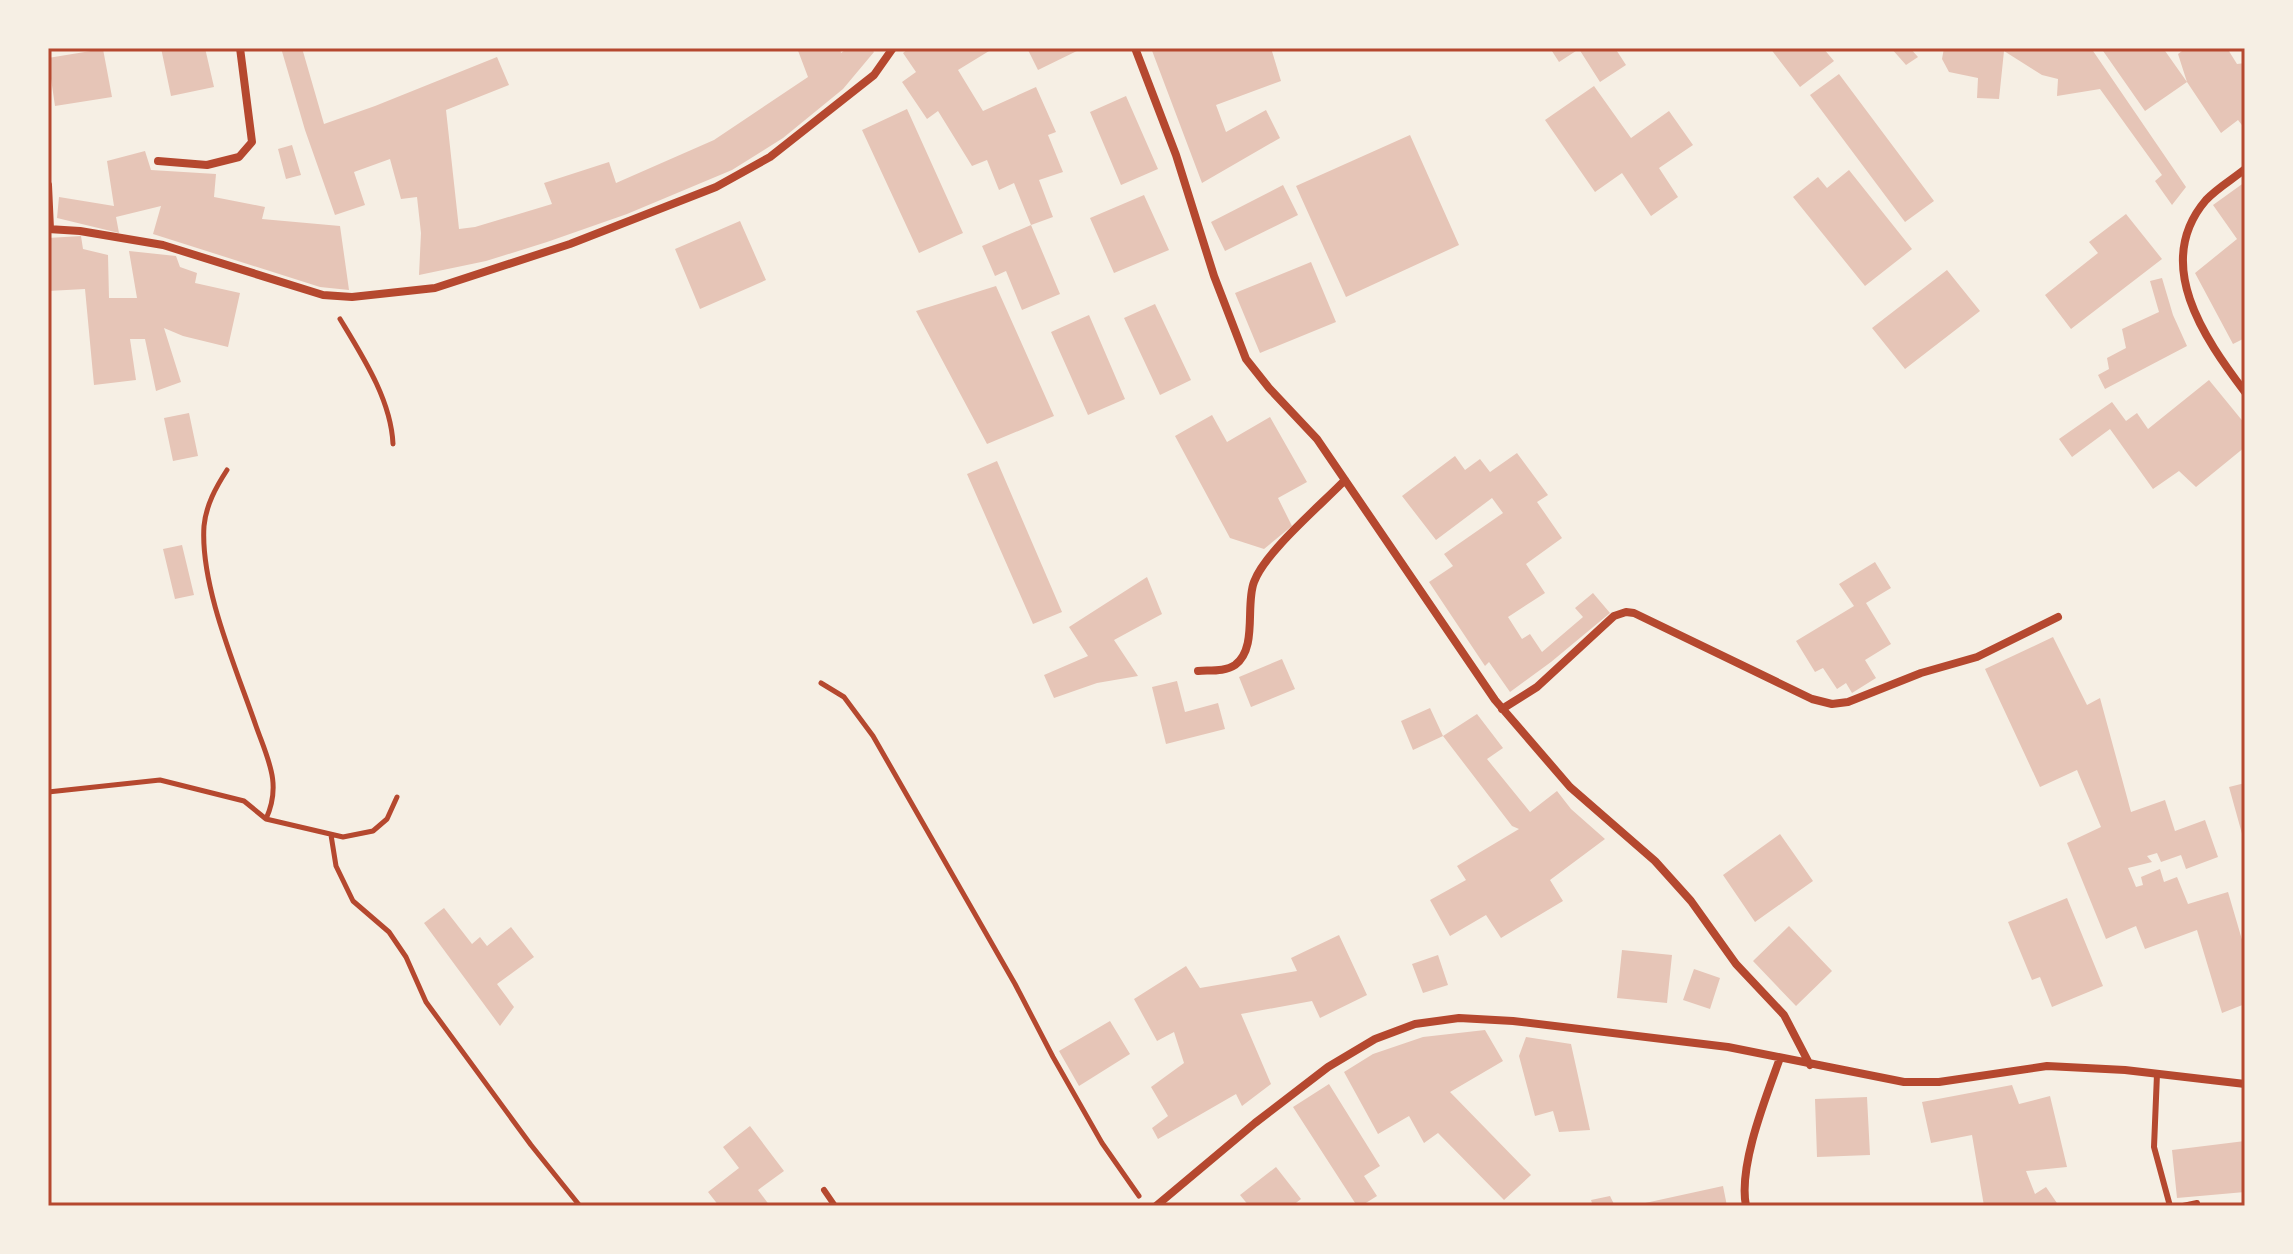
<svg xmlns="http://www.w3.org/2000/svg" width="2293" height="1254" font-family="'Space Grotesk',sans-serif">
  <rect width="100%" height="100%" fill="#f6efe4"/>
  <path fill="#e6c5b7" d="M161 48H205L214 87 171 96Z
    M281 48H302L324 124 375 106 497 57 509 85 446 110 459 229 475 227 552 204 544 183 609 162 616 183 714 140 808 77 797 48H840L841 53 848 48H871L874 52 843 89 783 138 732 170 627 214 547 242 486 261 419 275 421 233 417 197 401 199 390 159 354 172 365 205 335 215 305 130Z
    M909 48H994L958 70 983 111 1036 87 1056 132 1048 135 1063 172 1039 180 1053 217 1031 225 1014 183 999 190 987 160 972 166 938 111 927 119 902 82 916 72 903 53Z
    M1027 48H1083L1038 70Z
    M1151 48H1271L1281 81 1216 105 1226 132 1266 110 1280 138 1202 183Z
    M1550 48H1615L1626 65 1600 82 1579 49 1559 62Z
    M1770 48H1823L1834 61 1800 87Z
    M1891 48H1910L1918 57 1906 65Z
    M1944 48H2091L2186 187 2172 205 2155 181 2162 175 2100 89 2057 96 2058 79 2042 75 2004 51 1999 99 1977 98 1978 78 1949 72 1942 59Z
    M2101 48H2163L2187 82 2145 111Z
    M2186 48H2227L2237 64 2245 63V129L2238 120 2221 133 2187 82 2178 54Z
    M103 49 112 97 55 106 48 58Z
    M1839 74 1934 201 1905 222 1810 95Z
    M1594 86 1631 138 1669 111 1693 145 1659 168 1678 197 1651 216 1622 173 1595 192 1545 120Z
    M1126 96 1158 169 1121 185 1090 112Z
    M907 109 963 233 919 253 862 130Z
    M1410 135 1459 245 1346 297 1296 186Z
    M292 145 301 175 286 179 278 149Z
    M145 151 151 170 216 174 214 197 265 207 262 219 340 226 349 290 320 287 153 234 161 206 116 217 119 233 57 218 59 197 114 206 107 161Z
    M1849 170 1912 249 1865 286 1793 197 1818 177 1827 188Z
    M2245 182V338L2233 344 2195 273 2237 239 2213 205Z
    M1283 185 1298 215 1225 251 1211 222Z
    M1144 195 1169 250 1114 273 1090 218Z
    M2126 214 2162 259 2071 329 2045 295 2098 253 2089 242Z
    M740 221 766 280 700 309 675 249Z
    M1031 225 1060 294 1022 310 1006 271 995 276 982 246Z
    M81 236 83 249 108 255 109 298H137L129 251 176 256 180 267 197 273 195 283 240 293 228 347 183 336 164 328 181 382 156 391 145 339H130L136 380 94 385 85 289 48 291V238Z
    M1311 262 1336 322 1260 353 1235 293Z
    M1947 270 1980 311 1905 369 1872 328Z
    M2162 278 2173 315 2187 346 2105 389 2098 375 2109 369 2107 358 2126 348 2122 329 2159 312 2150 281Z
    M996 286 1054 416 987 444 916 311Z
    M1155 304 1191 380 1160 395 1124 318Z
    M1089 315 1125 399 1088 415 1051 332Z
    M2209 380 2245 424V447L2196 487 2179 471 2153 489 2110 429 2072 457 2059 439 2112 402 2126 421 2137 413 2148 429Z
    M189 413 198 456 173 461 164 418Z
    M1212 415 1227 442 1270 417 1307 482 1278 498 1292 526 1264 549 1230 538 1175 436Z
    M1517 453 1548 495 1537 502 1562 538 1526 564 1545 593 1508 617 1522 639 1530 634 1542 652 1583 617 1575 608 1593 593 1610 613 1551 662 1510 692 1489 662 1485 666 1429 582 1453 566 1444 554 1503 513 1492 498 1436 540 1402 496 1455 456 1465 470 1480 459 1490 472Z
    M997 461 1062 612 1033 624 967 474Z
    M182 545 194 595 175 599 163 549Z
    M1875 562 1891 588 1866 603 1891 644 1865 660 1876 678 1852 693 1846 683 1837 689 1823 668 1815 672 1796 641 1854 606 1839 584Z
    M1147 577 1162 614 1114 640 1138 676 1097 683 1054 698 1044 675 1088 656 1069 627Z
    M2053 637 2087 705 2100 698 2131 812 2165 800 2175 831 2205 820 2218 857 2186 869 2181 855 2161 862 2157 853 2147 856 2152 862 2128 868 2136 887 2143 885 2141 877 2160 869 2164 882 2177 877 2188 904 2228 892 2245 950V1004L2222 1013 2197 930 2145 949 2136 926 2106 939 2067 843 2101 827 2077 770 2040 787 1985 669Z
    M1282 659 1295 689 1251 707 1239 677Z
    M1177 681 1185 712 1218 703 1225 729 1166 744 1152 687Z
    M1430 708 1443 736 1413 750 1401 721Z
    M1477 714 1503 748 1487 759 1530 812 1557 791 1571 809 1605 839 1550 880 1563 901 1501 938 1486 915 1450 936 1430 900 1466 880 1457 866 1519 829 1512 826 1443 736Z
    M2245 783V841H2244L2229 787Z
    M1780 834 1813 881 1755 922 1723 875Z
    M2067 898 2103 986 2052 1007 2040 977 2032 980 2008 922Z
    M444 908 472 944 480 937 487 946 511 927 534 957 497 984 514 1007 500 1026 424 923Z
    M1789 926 1832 971 1796 1006 1753 961Z
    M1339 935 1367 995 1320 1018 1312 1001 1241 1014 1271 1084 1242 1106 1236 1094 1158 1139 1152 1128 1168 1116 1151 1087 1184 1063 1174 1032 1157 1041 1134 999 1186 966 1200 988 1297 971 1291 958Z
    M1622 950 1672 955 1667 1003 1617 998Z
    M1438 955 1448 985 1423 993 1412 964Z
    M1694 969 1720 978 1710 1009 1683 1000Z
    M1110 1021 1130 1054 1079 1086 1059 1051Z
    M1485 1030 1503 1061 1450 1092 1531 1175 1504 1200 1438 1133 1424 1143 1409 1116 1378 1134 1344 1072 1373 1054 1423 1037Z
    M1526 1037 1571 1044 1590 1130 1559 1132 1553 1111 1535 1116 1519 1056Z
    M1329 1084 1380 1166 1364 1176 1377 1196 1361 1206H1357L1293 1107Z
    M2012 1085 2019 1104 2050 1096 2067 1167 2026 1171 2035 1194 2046 1187 2059 1206H1984L1972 1135 1931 1143 1922 1102Z
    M1867 1097 1870 1155 1817 1157 1815 1099Z
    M750 1126 784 1171 758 1190 770 1206H719L708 1192 739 1168 723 1147Z
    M2245 1141V1192L2177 1198 2172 1150Z
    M1276 1167 1301 1199 1292 1206H1249L1240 1195Z
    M1723 1186 1727 1206H1636V1205Z
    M1610 1196 1615 1206H1593L1591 1200Z"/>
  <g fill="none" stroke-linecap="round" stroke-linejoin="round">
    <path stroke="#b5482f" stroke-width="5" d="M340 319C363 357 391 400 393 444
      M227 470C216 487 206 505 204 526 200 586 236 668 256 726 268 760 282 784 266 819
      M821 683 844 697 873 736 1015 984 1053 1057 1102 1143 1139 1196
      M48 792 160 780 244 801 266 819 343 837 373 831 387 819 397 797
      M331 835 336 866 353 901 389 932 406 957 426 1002 531 1145 580 1206"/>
    <path stroke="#b5482f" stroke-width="6" d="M2157 1074 2154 1147 2170 1206
      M824 1190 835 1206
      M2183 1206 2197 1203"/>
    <path stroke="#b5482f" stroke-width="8" d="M1135 48 1176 155 1214 276 1246 359 1269 388 1317 439 1495 700 1570 787 1655 861 1691 901 1736 964 1784 1015 1810 1065
      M158 161 207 165 239 157 252 142 240 48
      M2245 169C2233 179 2217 188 2206 200 2152 263 2204 338 2245 392
      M48 185 50 229
      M48 229 80 231 163 245 323 295 352 297 435 288 570 244 716 187 770 157 874 75 893 48
      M1198 671C1209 670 1225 672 1235 665 1258 648 1245 605 1254 582 1265 552 1321 505 1345 480
      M1502 709 1537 687 1614 616 1626 612 1634 613 1812 699 1832 704 1848 702 1921 673 1977 657 2058 617
      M1156 1206 1255 1123 1328 1067 1375 1039 1415 1024 1459 1018 1513 1021 1728 1047 1904 1082H1939L2047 1066 2125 1070 2245 1084
      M1746 1206C1738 1166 1766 1097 1780 1058"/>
  </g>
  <rect width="2293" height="1254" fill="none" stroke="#f6efe4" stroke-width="100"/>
  <rect x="50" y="50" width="2193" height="1154" fill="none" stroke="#b5482f" stroke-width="3"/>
</svg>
